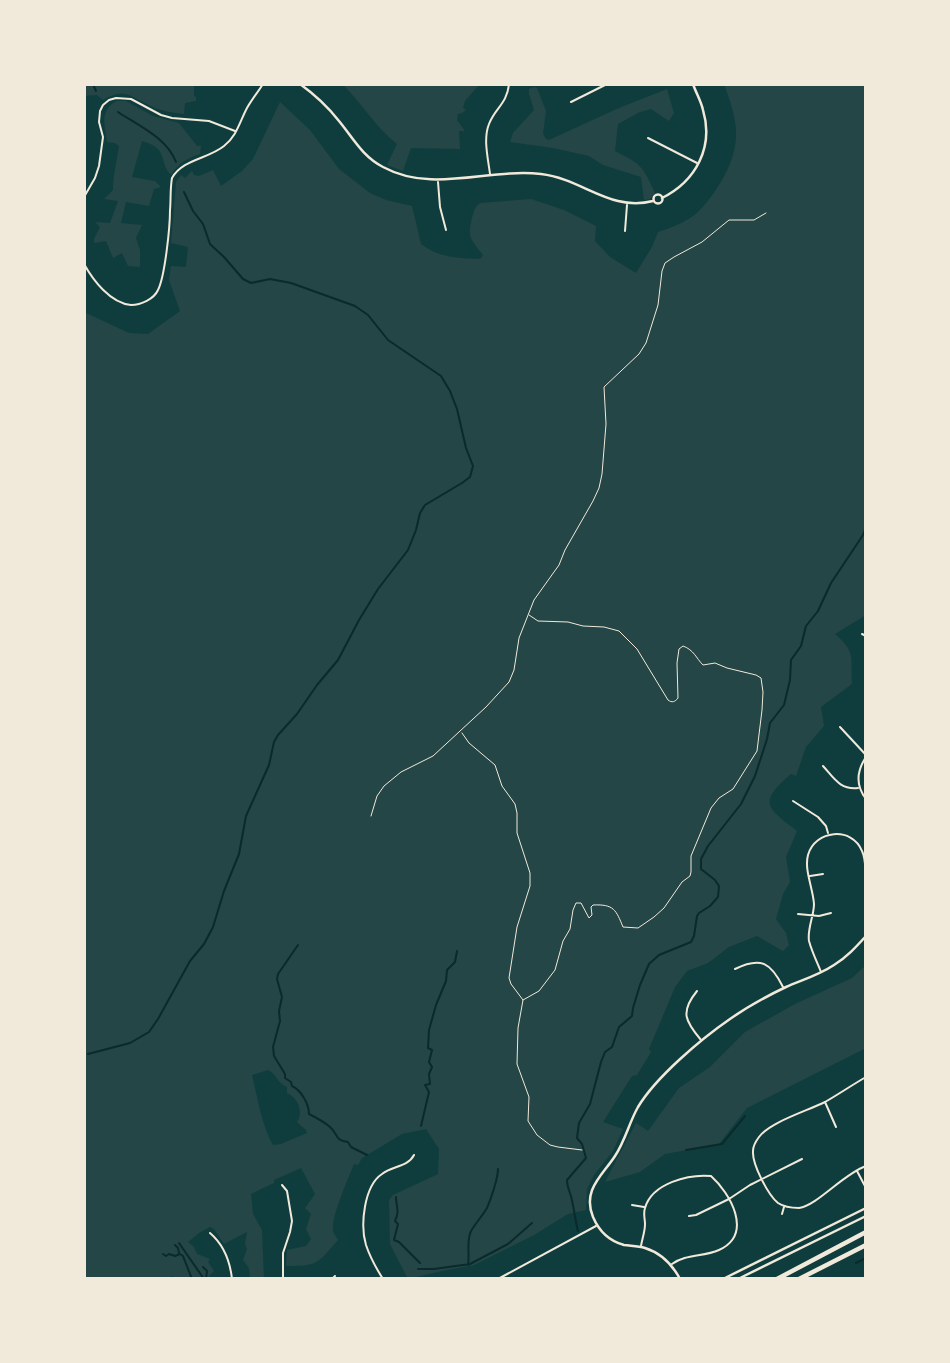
<svg xmlns="http://www.w3.org/2000/svg" width="950" height="1363" font-family="'Space Grotesk',sans-serif">
  <rect width="100%" height="100%" fill="#0f3d3e"/>
  <path fill="#244646" fill-rule="evenodd" d="M84 84H194V96L196 97V101L185 103 184 114C173 113 161 111 151 106 131 97 125 87 103 100L97 95 84 96Z
    M342 84H480L465 101 463 108 466 110 462 113 458 114 457 120 465 131H459L460 149 411 148 403 171 387 165 397 144C375 127 362 103 342 84Z
    M724 84H866V615L835 634C857 653 850 658 852 684L821 707 824 726 806 747 796 776 791 774C757 803 767 808 797 831L786 857 790 882 783 894 776 919 786 933 789 945 783 951 757 936 729 947 708 963 687 971 675 987 649 1049 651 1052 637 1075 632 1076 603 1122 623 1129 613 1151 594 1175 587 1189 586 1210 568 1214 534 1235 474 1265 446 1270 408 1279 390 1244 389 1200 393 1195 438 1174 439 1149 426 1129 402 1134 362 1158 358 1165 354 1164C349 1177 331 1217 333 1230 333 1233 336 1236 338 1240 317 1264 318 1266 286 1266L287 1250 306 1246 311 1239 306 1229 311 1214 305 1208 315 1194 301 1168 274 1180V1183L251 1194 253 1214 262 1230 264 1279H250L249 1268 243 1260 247 1249 245 1244 247 1232 224 1244 214 1229 210 1227 199 1233 188 1242 194 1247 197 1254 210 1259 208 1262 214 1271 209 1276 212 1279H178L172 1276 165 1279H84V312L129 333 148 334 180 311 169 280 171 266 186 267 188 247 171 243 176 182 181 175 185 178 192 171 194 175 199 176 213 170 221 186 242 171 253 159 280 102 310 130 339 169 370 193 386 200 412 206 421 244C439 258 458 258 480 259L483 255C471 240 467 238 472 218 474 211 474 208 480 203L531 199 564 210 596 226 595 241 610 257 636 273 652 247 658 232C672 228 691 220 701 209 718 190 735 163 736 137 737 119 730 101 724 84ZM268 1070C277 1074 277 1083 287 1087V1093C298 1098 304 1112 297 1122L306 1130 307 1133 281 1144 273 1145C262 1127 257 1095 252 1075Z
    M534 87 537 88 546 111 543 134 546 139 549 140 619 108 667 89 674 113 669 121 651 109 640 112 618 124 615 151C642 165 642 165 655 193L650 199 644 200 641 177 603 165 589 156 553 148 510 142 513 133 534 110 529 94V89Z
    M116 101H126L153 116 179 123 197 146H201L200 154C188 158 178 163 171 175 158 162 170 149 142 141L132 177 155 181 161 187 154 189 149 206 126 202 121 223 142 225 136 238 140 250V267L128 266 122 253 113 258 106 241 94 243V239L100 227 95 222 110 223 118 201 104 199 113 190C113 175 117 161 119 146L115 143 107 142C105 125 99 112 116 101Z
    M866 965V1048L747 1108 719 1144 665 1154 640 1172 605 1182 636 1123 648 1131 679 1088 710 1067 745 1032 795 1004 852 978Z"/>
  <g fill="none" stroke-linecap="round" stroke-linejoin="round">
    <path stroke="#0a2a2b" stroke-width="2" d="M93 84 96 91
      M118 112C139 126 167 138 176 162
      M298 945 278 974 277 979 282 997 279 1011 280 1021 273 1047 274 1056 285 1074V1078L291 1082 292 1086C301 1090 309 1104 309 1114 317 1118 323 1121 330 1127 339 1135 334 1140 348 1142L351 1147 367 1155
      M88 1054 130 1043 149 1032 158 1019 190 961 204 944 213 927 224 891 239 854 246 816 269 765 274 742 278 735 297 714 317 685 338 660 359 620 378 589 408 550 416 530 420 513 425 505 462 483 470 477 473 466 466 448 457 409 450 391 441 376 388 340 368 315 355 306 291 283 270 279 251 283 243 279 224 257 210 244 203 224 193 211 184 192
      M421 1126 429 1092 425 1085 430 1084 429 1074 432 1067 429 1062 432 1050 428 1048 429 1030 436 1005 446 981 447 970 455 962 457 951
      M686 1150 722 1144 745 1116
      M396 1197C396 1207 400 1210 395 1221L398 1224 394 1240 399 1242 420 1263
      M578 1231C575 1219 574 1208 571 1196 569 1190 567 1186 567 1180L586 1158 582 1144 577 1138 579 1123 590 1104 601 1062 605 1052 612 1047 619 1027 632 1016 633 1008 640 985 649 964 659 955 691 942 694 936 697 916 699 913 710 906 718 897 719 886 715 880 701 869V859L708 846 741 804 755 776 767 739 770 723 784 705 790 680 791 660 801 646 806 626 818 611 831 583 863 535 866 527
      M179 1243 204 1279
      M175 1245 178 1248 179 1253
      M163 1254 166 1256 169 1254 175 1256 180 1254 183 1256 192 1279
      M856 1263 866 1258
      M468 1265C470 1254 466 1242 471 1231 475 1224 483 1215 487 1208 491 1199 498 1178 498 1169
      M203 1267 207 1271 206 1279
      M418 1269H434L470 1264 508 1244 532 1223"/>
    <path stroke="#f1e9da" stroke-width="1" d="M462 733 469 743 495 765 502 786 515 804 517 813V833L530 873V886L517 927 509 978 511 984 523 1000 518 1028 517 1064 529 1097 528 1121 537 1135 550 1145 558 1147 582 1150
      M371 816 377 796 384 786 401 772 433 756 486 707 509 682 514 670 519 638 534 600 559 565 565 550 593 501 599 488 602 474 606 424 604 387 639 354 646 343 658 305 662 271 665 263 674 257 702 242 729 220H754L766 213
      M523 1000 539 991 555 970 563 941 570 929 573 910 576 903H581L589 918 592 915 591 907 593 905C614 904 616 910 623 927L638 928 654 917 664 908 682 882 690 876 691 872V856L711 808 719 798 733 789 757 751 762 710 763 692 761 678 756 675 727 668 715 663 703 665C696 658 694 650 683 646L679 649 677 663 678 698C675 702 672 703 668 700L637 649 619 631 604 627 583 626 568 622 538 621 529 615"/>
    <path stroke="#f1e9da" stroke-width="2" d="M571 102 607 84
      M648 138 697 163
      M490 174C488 158 483 139 489 124 495 108 507 104 509 84
      M438 182 440 207 446 230
      M84 197 95 178 99 166 103 137 99 122 100 111 103 105 109 100 116 98 131 99 161 115 172 118 209 121 235 131
      M625 231 627 205
      M84 264C93 280 110 303 131 305 141 305 154 299 158 290 165 276 170 227 170 210 171 199 170 189 172 178 183 159 208 159 224 146 237 136 240 121 247 108 252 99 258 92 263 84
      M862 634 866 636
      M840 727 866 755
      M866 757C856 772 856 786 866 799
      M823 766C834 778 840 790 858 788
      M793 801 818 817 826 826 828 833
      M810 876 823 874
      M798 914 819 916 831 913
      M735 969C761 956 771 963 783 987
      M821 972C817 962 812 952 809 941 807 929 814 916 814 904 813 888 804 870 808 855 815 830 852 826 862 851 866 859 865 869 866 878
      M697 991C680 1012 685 1021 701 1040
      M866 1077C852 1085 839 1094 825 1102 807 1111 770 1122 759 1137 756 1141 753 1146 753 1151 752 1164 768 1195 778 1203 784 1207 792 1208 799 1208 818 1205 843 1174 866 1166
      M825 1102 836 1127
      M857 1171 866 1188
      M282 1185 287 1191 292 1221 290 1232 283 1253V1279
      M632 1205 644 1207
      M782 1214 784 1207
      M689 1216 696 1215 729 1199 750 1185 802 1159
      M210 1233C224 1245 230 1261 232 1279
      M641 1246C642 1239 645 1232 645 1224 645 1219 643 1213 645 1208 652 1183 689 1174 711 1176 730 1193 754 1234 719 1250 703 1257 686 1254 672 1264
      M332 1279 335 1276
      M383 1279C376 1268 370 1257 366 1245 360 1225 364 1186 382 1174 392 1166 408 1167 414 1155
      M498 1279 596 1226"/>
    <path stroke="#f1e9da" stroke-width="2.5" d="M300 84C314 94 328 107 339 121 353 138 362 156 383 167 433 194 487 168 541 174 583 179 610 212 653 201
      M653.5 199a4.5 4.5 0 1 1 9 0a4.5 4.5 0 1 1-9 0Z
      M662 198C696 181 714 147 703 110 701 101 696 93 693 84
      M680 1279C672 1264 661 1253 645 1248 638 1246 631 1246 624 1245 609 1241 599 1231 593 1217 582 1190 602 1176 615 1156 625 1141 629 1123 638 1107 656 1077 701 1039 730 1019 747 1007 767 996 786 987 802 980 819 975 834 965 847 957 856 947 866 936"/>
    <path stroke="#f1e9da" stroke-width="2.5" d="M723 1279 866 1208
      M738 1279 866 1216"/>
    <path stroke="#f1e9da" stroke-width="4.5" d="M777 1279 866 1232
      M799 1279 866 1245"/>
  </g>
  <rect width="950" height="1363" fill="none" stroke="#f1e9da" stroke-width="172"/>
</svg>
